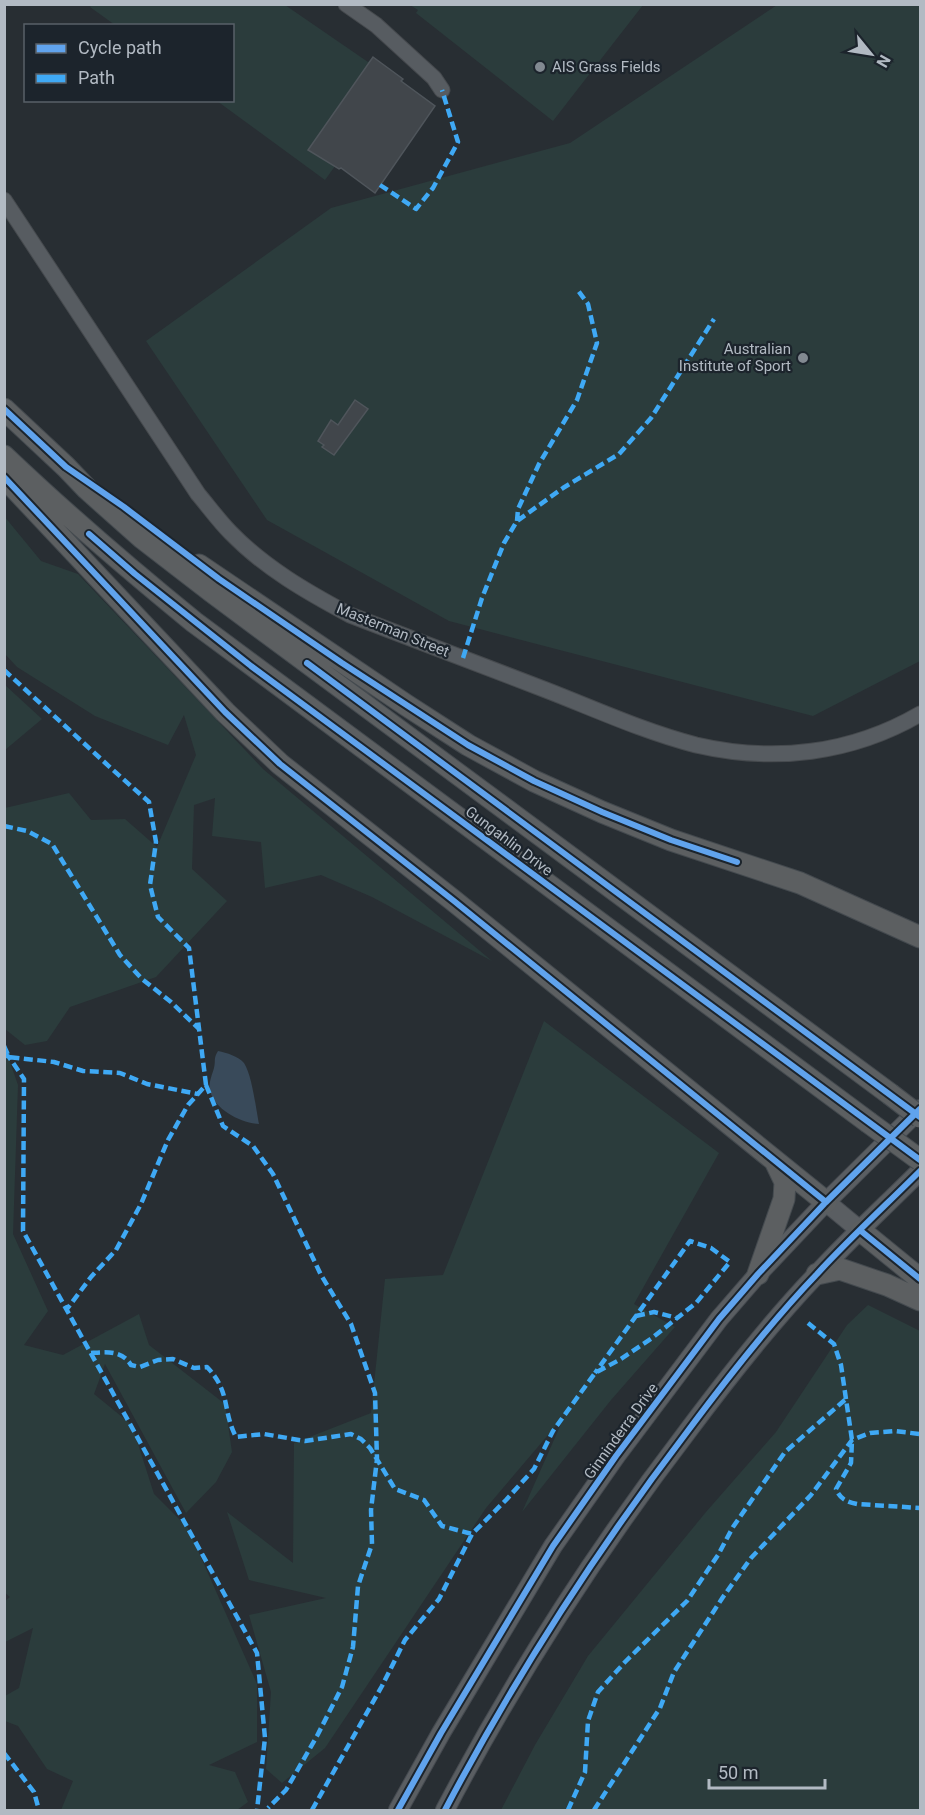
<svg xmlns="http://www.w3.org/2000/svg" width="925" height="1815" font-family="Roboto,sans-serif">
  <rect width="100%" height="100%" fill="#282e33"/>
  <path fill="#2b3c3c" d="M92 4 285 5 368 62 373 57 403 79 402 81 435 106 375 193 341 168 339 169 335 166 325 180 217 101 232 100V26L115 25 90 7Z
    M410 5H643L553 121 416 13 418 10Z
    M777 5H920V661L813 716 449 621 267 520 146 341 331 208 570 143Z
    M4 516 41 561 78 574 263 769 492 961 372 897 321 875 265 888 261 842 212 836 215 798 194 805 192 869 227 901 156 977 70 1007 47 1041 25 1045 5 1029V808L69 793 91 820 125 819 157 847 196 755 184 715 168 745 95 716 17 667 5 654Z
    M5 685 42 719 5 750Z
    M544 1021 719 1153 634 1304 675 1327 611 1400 522 1512 565 1415 486 1508 325 1748 282 1783 266 1769 271 1692 249 1615 326 1598 249 1580 227 1512 293 1563 294 1443 371 1413 385 1279 443 1275Z
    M4 1045 18 1085 13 1234 48 1311 24 1345 63 1355 139 1314 149 1345 225 1404 232 1452 216 1482 186 1513 105 1364 94 1394 132 1425 154 1494 188 1528 257 1684V1742L209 1765 235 1772 248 1802 237 1810H61L73 1781 47 1769 18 1726 5 1721V1696L19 1688 33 1628 5 1642V1601L10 1597 4 1592Z
    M868 1305 920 1331V1810H501L535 1745 588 1656 706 1512 776 1432 847 1325Z"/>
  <path fill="#394a5a" d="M218 1051C227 1053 238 1056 244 1063 252 1075 256 1109 259 1124 241 1123 215 1110 210 1091 208 1084 212 1075 214 1068 216 1060 213 1059 218 1051Z"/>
  <path fill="#41464b" stroke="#4f555b" stroke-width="1.5" d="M373 57 403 79 401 81 435 106 375 193 341 168 339 169 308 150Z
    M355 400 368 409 334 455 322 447 324 445 318 441 331 420 338 425Z"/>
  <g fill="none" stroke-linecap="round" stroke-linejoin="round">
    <g stroke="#464a4e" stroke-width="17">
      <path id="minor" d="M346 4 376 25 434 78 442 90
        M4 200 198 494C209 507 219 521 231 533 265 568 307 592 350 615 415 640 481 665 546 690 595 709 645 732 696 745 774 763 851 754 920 714"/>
    </g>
    <g stroke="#454a50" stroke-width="20">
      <path id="major" d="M826 1202 861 1231
        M398 1810 441 1733 553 1546 616 1456 719 1319 758 1274 826 1202 920 1109
        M445 1810C515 1677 596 1551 687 1432 728 1377 770 1323 817 1274 850 1238 886 1205 920 1171"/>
    </g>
    <g stroke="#444a4f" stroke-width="23">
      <path id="highway" d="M4 409 66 467 87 489 142 538 212 592 890 1094
        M4 456C65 514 129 569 194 622L868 1122
        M4 477 225 712 280 764 454 901 826 1202
        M199 565 406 705 468 745 534 781 602 812 671 840 800 883 920 937
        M861 1231 920 1279
        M758 1274 784 1199 785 1182 775 1161
        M817 1274 840 1269 887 1285 920 1300"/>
    </g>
    <use href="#minor" stroke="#575c61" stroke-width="15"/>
    <use href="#major" stroke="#5a5e62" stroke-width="18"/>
    <use href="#highway" stroke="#5c5f61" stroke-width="21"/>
    <g stroke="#444a4f" stroke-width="23" stroke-linecap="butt">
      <path id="highway-bridge" d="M890 1094 920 1117
        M868 1122 920 1160"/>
    </g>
    <use href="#highway-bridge" stroke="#5c5f61" stroke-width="21"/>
    <path stroke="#3fa9f5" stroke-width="4.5" stroke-dasharray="9 4.5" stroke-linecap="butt" d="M380 185 416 209 433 188 458 142 442 90
      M517 521 518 509 539 464 577 400 597 343 588 304 577 289
      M463 658 482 598 504 543 517 521 563 488 619 454 651 418 714 319
      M4 670 113 770 149 802 156 842 150 885 158 917 189 948 206 1085 188 1105 168 1140 141 1204 116 1250 91 1277 67 1309
      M4 826 27 831 52 844 120 955 142 979 171 1002 199 1029
      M4 1046 9 1057 54 1062 83 1071 120 1073 147 1084 198 1094
      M4 1054 9 1057 24 1079 23 1231 257 1653 265 1738 257 1810
      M206 1085 223 1126 253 1146 273 1174 321 1275 351 1324 375 1393 377 1459 371 1510 372 1544 358 1586 353 1647 342 1687 317 1736 286 1790 268 1808
      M636 1316 654 1312 677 1318
      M808 1323 834 1344 841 1365 852 1440 851 1463 836 1489C840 1499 847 1502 857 1504L920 1508
      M91 1353C106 1352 122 1350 131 1365L140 1367 158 1360 173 1359 194 1368 207 1367C231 1392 222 1410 236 1437L264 1434 305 1441 351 1434 361 1439 370 1448 395 1489 424 1500 442 1526 472 1534
      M4 1753 34 1792 39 1810
      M312 1810 382 1686 405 1640 439 1599 472 1534 506 1500 534 1469 553 1431 595 1373 621 1359 652 1338 696 1303 730 1262 711 1248 690 1241 595 1373
      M568 1810 585 1772 588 1721 598 1692 625 1662 687 1601 718 1555 733 1527 785 1452 846 1399
      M594 1810 660 1708 674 1672 723 1597 751 1558 811 1495 852 1440 870 1433 894 1431 920 1434"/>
    <g stroke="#1c242c" stroke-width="10">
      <path id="cycleway" d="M4 409 66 467 124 507 219 579 342 663 468 745 534 781 602 812 671 840 737 862
        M4 477 225 712 280 764 454 901 826 1202
        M89 534 135 574 251 666 920 1160
        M307 663 920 1117
        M861 1231 920 1279
        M398 1810 441 1733 553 1546 616 1456 719 1319 758 1274 826 1202 920 1109
        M445 1810C515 1677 596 1551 687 1432 728 1377 770 1323 817 1274 850 1238 886 1205 920 1171"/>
    </g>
    <use href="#cycleway" stroke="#60a3ed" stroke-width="6"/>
  </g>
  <g fill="#828991" stroke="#1c242c" stroke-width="2">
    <circle cx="540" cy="67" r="6"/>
    <circle cx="803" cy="358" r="6"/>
  </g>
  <g text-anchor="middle" stroke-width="4.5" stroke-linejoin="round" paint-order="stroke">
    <g font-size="15" fill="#b2bac3" stroke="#1c242c" text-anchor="start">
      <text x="552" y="72">AIS Grass Fields</text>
      <text x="791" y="354" text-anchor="end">Australian<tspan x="791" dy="17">Institute of Sport</tspan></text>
    </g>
    <g font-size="15" fill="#b2bac3" stroke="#1c242c">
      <text transform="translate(393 630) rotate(22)" y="5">Masterman Street</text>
      <text transform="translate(509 841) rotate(37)" y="5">Gungahlin Drive</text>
      <text transform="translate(621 1431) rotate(-54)" y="5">Ginninderra Drive</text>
    </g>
  </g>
  <rect width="925" height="1815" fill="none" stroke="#b2bac3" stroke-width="12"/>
  <rect x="24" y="24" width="210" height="78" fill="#1c242c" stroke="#586068" stroke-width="1.5"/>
  <rect x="36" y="44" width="30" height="9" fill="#60a3ed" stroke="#586068" stroke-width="1.5"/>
  <text x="78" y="54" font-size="18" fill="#b2bac3">Cycle path</text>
  <rect x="36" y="74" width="30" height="9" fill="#3fa9f5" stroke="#586068" stroke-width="1.5"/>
  <text x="78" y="84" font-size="18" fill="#b2bac3">Path</text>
  <g transform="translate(871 54) rotate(120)" stroke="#1c242c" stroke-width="4.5" paint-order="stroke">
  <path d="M0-4.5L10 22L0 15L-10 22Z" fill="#b2bac3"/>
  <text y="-9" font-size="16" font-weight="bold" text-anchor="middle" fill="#b2bac3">N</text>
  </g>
  <path d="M709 1779v9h116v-9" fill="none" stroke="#b2bac3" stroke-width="3"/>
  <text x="718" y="1779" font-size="18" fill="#b2bac3" stroke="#1c242c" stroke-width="4.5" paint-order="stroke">50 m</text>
</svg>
